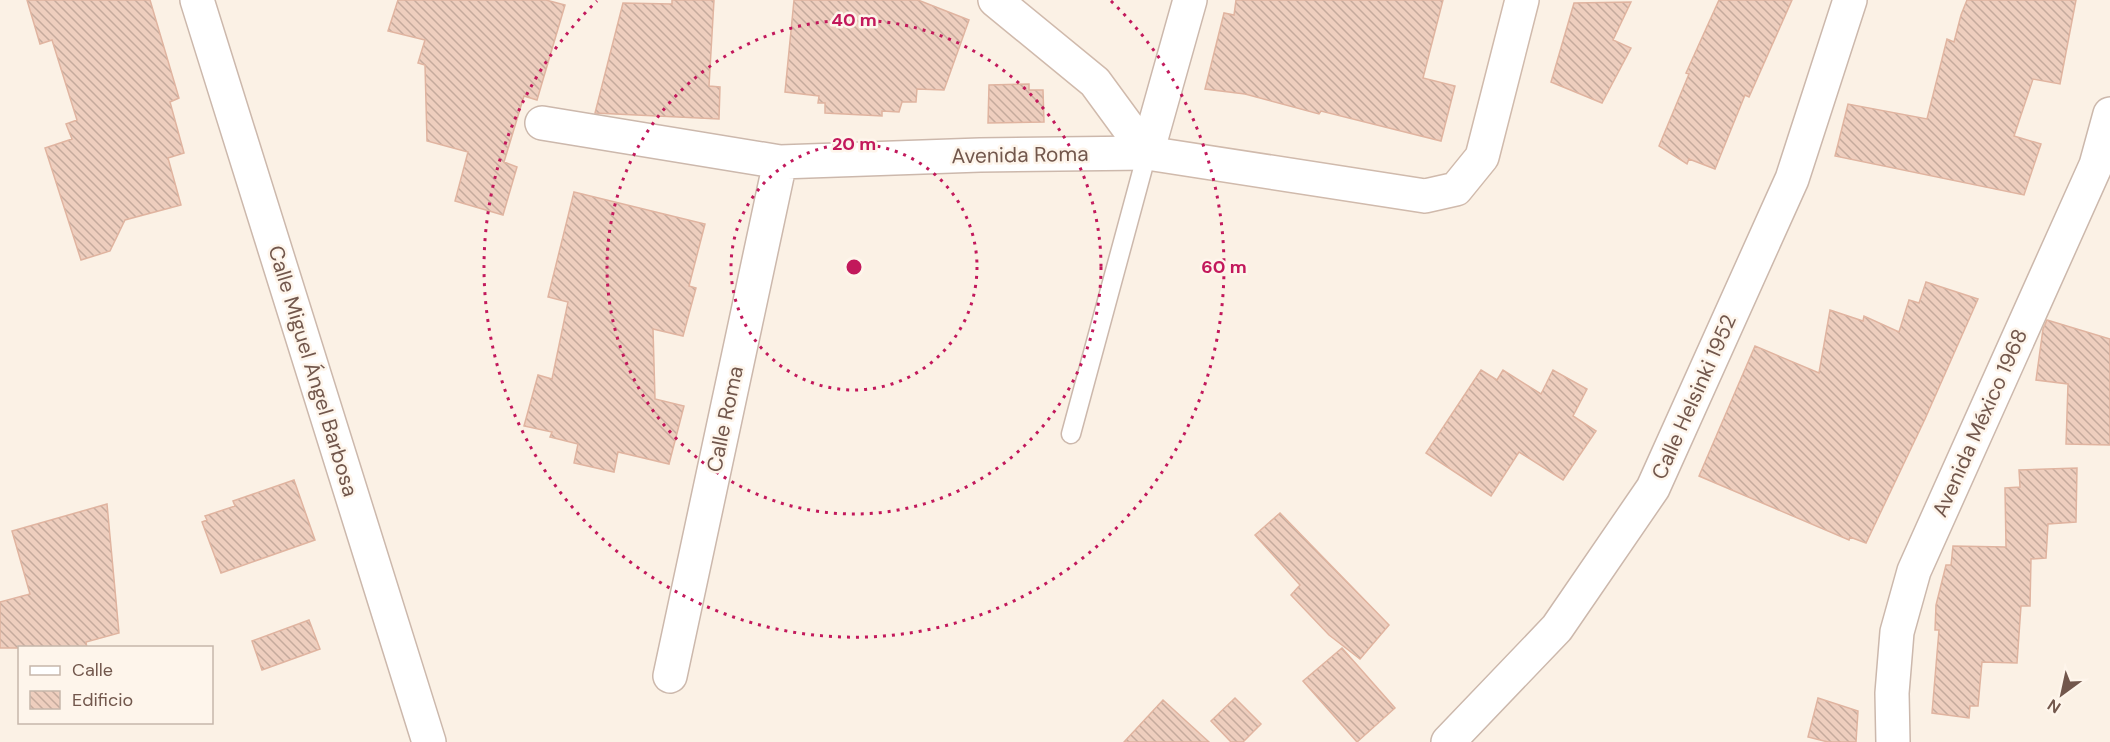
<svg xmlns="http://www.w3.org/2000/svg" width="2110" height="742" font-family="'DM Sans',sans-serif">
  <defs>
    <pattern id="building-back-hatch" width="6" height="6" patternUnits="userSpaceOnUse" patternTransform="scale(1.5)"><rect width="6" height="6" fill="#eecebe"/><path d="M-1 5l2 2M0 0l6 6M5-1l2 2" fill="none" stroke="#c5aa9d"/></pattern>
  </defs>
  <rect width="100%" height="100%" fill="#fbf1e5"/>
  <path fill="url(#building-back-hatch)" stroke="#e0b4a0" stroke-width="1.5" d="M27 0H150L179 98 170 102 184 153 168 158 181 205 125 220 110 251 81 260 45 148 72 139 66 124 77 120 52 40 40 44Z
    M398 0H546L565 5 537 100 524 96 504 162 517 167 503 215 455 201 468 152 427 141 425 65 418 63 425 40 388 31Z
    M672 0H714L709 86 720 87 719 119 595 113 623 3 672 4Z
    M794 0H918L969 20 944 90 917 89 916 102H902L899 112 882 111V116L825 113V103H818L819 96 785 92Z
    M1236 0H1443L1423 78 1455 86 1441 141 1321 111 1319 114 1245 94 1205 89 1224 13 1234 15Z
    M1719 0H1792L1749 97 1745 95 1715 169 1689 159 1687 164 1659 146 1689 74 1686 73Z
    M1967 0H2076L2060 84 2033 79 2014 136 2041 144 2024 195 1835 156 1848 104 1927 119 1947 39 1954 42 1961 15Z
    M1631 2 1613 40 1631 48 1602 103 1551 82 1574 3Z
    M1029 84V90H1043L1044 122 988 123 989 85Z
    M574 192 705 224 689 286 696 288 683 336 653 329 655 399 684 406 669 464 618 452 614 472 574 463 578 444 550 437 552 432 524 426 538 375 552 379 568 302 548 297Z
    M1926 282 1978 299 1925 419 1866 543 1850 537 1849 540 1699 476 1755 346 1819 373 1830 310 1863 321 1864 316 1899 332 1909 300 1919 303Z
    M2047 320 2110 339V445L2066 444 2068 384 2036 380 2043 329Z
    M1481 370 1497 380 1503 370 1541 394 1553 370 1587 389 1573 416 1596 431 1563 480 1519 452 1491 496 1426 453Z
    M2077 468 2076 522 2048 524 2046 558 2031 559 2030 606H2021L2017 663 1982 662 1978 706H1970L1969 718 1932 713 1939 630H1935L1936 605 1946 565H1951L1953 546 2006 547 2005 488 2020 487 2019 470Z
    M294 480 315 540 221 573 202 522 207 520 205 516 235 506 233 501Z
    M107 504 119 633 86 642 87 648H0V602L30 594 12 531Z
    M1280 513 1389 625 1360 659 1329 635 1291 595 1300 585 1255 535Z
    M309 620 320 649 262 670 252 641Z
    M1342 648 1395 708 1357 742 1303 681Z
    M1235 698 1261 724 1243 742H1231L1211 721Z
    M1818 698 1858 711 1856 742H1828L1808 737Z
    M1163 700 1209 742H1124Z"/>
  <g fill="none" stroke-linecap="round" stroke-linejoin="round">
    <g stroke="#ccb8ac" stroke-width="21">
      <path id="lane" d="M1071 434 1147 153"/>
    </g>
    <g stroke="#ccb8ac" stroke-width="36">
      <path id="street" d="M197 0 429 742
        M542 123 780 162 980 155 1147 153 1190 0
        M670 676 780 162
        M1448 742 1557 628 1653 488 1792 179 1850 0
        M1893 742 1892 693 1897 632 1914 571 2096 165 2110 114"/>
    </g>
    <g stroke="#d0baac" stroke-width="36">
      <path id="secondary" d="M995 0 1095 82 1147 153 1425 196 1456 189 1482 157 1522 0"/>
    </g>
    <use href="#lane" stroke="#fff" stroke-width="18"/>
    <use href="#street" stroke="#fff" stroke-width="33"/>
    <use href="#secondary" stroke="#fff" stroke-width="33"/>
  </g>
  <g fill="none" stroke="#c2185b" stroke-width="3" stroke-dasharray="3 6">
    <circle cx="854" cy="267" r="123"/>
    <circle cx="854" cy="267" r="247"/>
    <path d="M1111 1A370 370 0 1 1 597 1"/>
  </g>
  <g text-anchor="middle" stroke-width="5" stroke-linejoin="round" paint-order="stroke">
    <g font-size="21" fill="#72574c" stroke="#fef5eb">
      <text transform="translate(1020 155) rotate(-1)" y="7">Avenida Roma</text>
      <text transform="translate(313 371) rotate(73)" y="7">Calle Miguel Ángel Barbosa</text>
      <text transform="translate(1694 397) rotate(-66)" y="7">Calle Helsinki 1952</text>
      <text transform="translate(725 419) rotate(-78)" y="7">Calle Roma</text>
      <text transform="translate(1980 423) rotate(-66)" y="7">Avenida México 1968</text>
    </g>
  </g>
  <circle cx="854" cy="267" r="9" fill="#c2185b" stroke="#fef5eb" stroke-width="3"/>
  <g font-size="18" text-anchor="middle" font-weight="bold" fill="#c2185b" stroke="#fef5eb" stroke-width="5" stroke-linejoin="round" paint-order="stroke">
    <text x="854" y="26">40 m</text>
    <text x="854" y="150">20 m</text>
    <text x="1224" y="273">60 m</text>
  </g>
  <rect x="18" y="646" width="195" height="78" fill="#fef5eb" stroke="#c6b6ab" stroke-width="1.5"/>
  <rect x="30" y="666" width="30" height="9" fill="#ffffff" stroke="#c6b6ab" stroke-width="1.5"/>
  <text x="72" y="676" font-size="18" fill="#72574c">Calle</text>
  <rect x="30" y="691" width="30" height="18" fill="url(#building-back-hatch)" stroke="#c6b6ab" stroke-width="1.5"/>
  <text x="72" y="706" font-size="18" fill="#72574c">Edificio</text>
  <g transform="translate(2062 694) rotate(213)" stroke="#fef5eb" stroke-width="4.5" paint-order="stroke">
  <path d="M0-4.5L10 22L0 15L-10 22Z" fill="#72574c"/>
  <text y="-9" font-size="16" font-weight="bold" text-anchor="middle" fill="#72574c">N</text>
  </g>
</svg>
